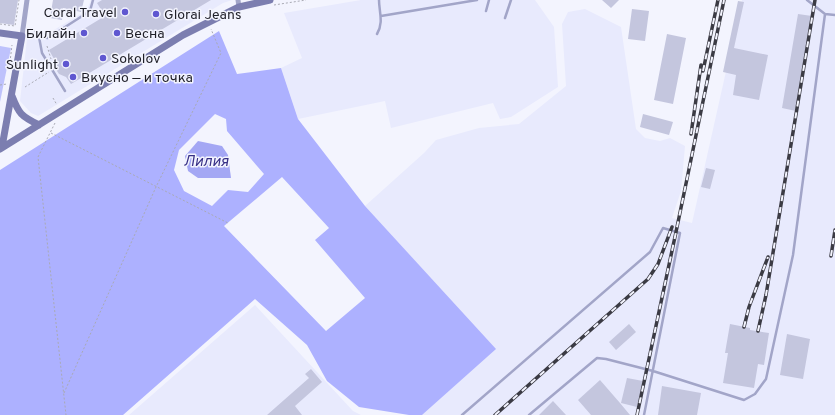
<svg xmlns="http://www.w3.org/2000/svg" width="835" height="415" font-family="Overpass,sans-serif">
  <rect width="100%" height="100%" fill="#f3f4fe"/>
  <path fill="#e8eafd" d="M91 0H232L223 3 38 116 31 113 20 101 28 30 49 33 87 10Z
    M361 0H535L554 27 558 87 511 117 500 119 493 103 391 128 385 101 298 119 281 68 302 58 284 13Z
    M742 0H835V415H422L495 349 365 206 424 153 436 140 479 128 519 124 566 86 562 24 568 12 585 9 621 27 636 129 645 138 660 141 670 138 685 146 681 191 672 218 692 223Z
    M255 305 353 411 361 415H129Z"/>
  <path fill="#bec2fc" d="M0 46 11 48 0 102Z"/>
  <path fill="#adb1ff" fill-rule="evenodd" d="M219 31 237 74 281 68 298 119 365 206 496 349 422 415H409L359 407 327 381 307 345 255 299 123 415H0V170ZM215 114 226 119 227 131 264 174 248 192 228 190 212 206 184 191 174 170 179 150ZM282 177 329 228 315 240 365 298 326 331 224 226Z"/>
  <path fill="#a4a7f4" d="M198 141 222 146 228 155 231 178H198L188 171 185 156Z"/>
  <path fill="#c4c6de" d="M0 0H18L14 25 0 23Z
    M53 0H84L81 12 63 8 62 20 50 18Z
    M102 0H211L71 84 66 77 59 74 57 71 54 64V59L49 50 105 16 97 3Z
    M602 0H619L611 8Z
    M738 1 744 2 734 48 768 55 759 100 733 95 736 75 723 72Z
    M632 9 649 11 645 41 628 39Z
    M798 14 812 16 796 111 782 108Z
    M667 34 686 38 673 104 654 100Z
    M643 114 673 122 669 135 640 127Z
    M706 168 715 170 710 189 701 187Z
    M629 324 636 332 616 350 609 342Z
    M730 324 750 328V330L769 333 764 365 758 364 754 388 723 383 728 353H725Z
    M787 334 810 339 803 379 780 375Z
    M311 369 322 382 295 406 302 415H267L309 378 305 374Z
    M627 378 643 381 637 407 621 403Z
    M600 380 620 403 630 415H591L578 400Z
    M662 386 701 393 697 415H658Z
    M553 401 566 415H539Z"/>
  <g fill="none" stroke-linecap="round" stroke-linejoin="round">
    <path stroke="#a9aab4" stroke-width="1" stroke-dasharray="2 2" stroke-linecap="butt" d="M274 5 306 0
      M0 24 15 26 19 0
      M30 30 38 32
      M47 46 51 59
      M10 62 12 45
      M0 85 7 84
      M25 87 49 72
      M53 98 57 105
      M55 123 38 157 66 415
      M51 133 228 223
      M64 393 156 187 221 53 211 29"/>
    <path stroke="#a2a5c8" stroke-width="2.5" d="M486 11 489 0
      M825 14 835 15
      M381 16 477 0
      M505 18 511 0
      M377 34C384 22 379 12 379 0
      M65 91 42 53 39 37 48 38 90 11 93 0
      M462 415 650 252 663 228 680 233 644 415
      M529 415 597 358 606 359 653 371 744 400 755 394 766 379 793 255 825 14 807 0"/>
    <path stroke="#a2a5c8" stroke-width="5" d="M238 0 239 7
      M22 36 27 0"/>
    <path stroke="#7c7eb0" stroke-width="7" d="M0 33 22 36 2 147
      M12 96C19 114 21 116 39 125
      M0 149 183 35 239 7 270 0"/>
    <g stroke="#3b3b44" stroke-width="3.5">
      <path id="rail" d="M703 71 718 0
        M691 134 701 65
        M831 256 835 230
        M744 327 749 307 768 257
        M758 331 766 295 815 0
        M495 415 648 279 658 264 672 227
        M637 415 676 232 724 0"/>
    </g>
    <use href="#rail" stroke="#f3f4fe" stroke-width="2" stroke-dasharray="6" stroke-linecap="butt"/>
  </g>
  <g fill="#5f57d0" stroke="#f3f4fe" stroke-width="1.5">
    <circle cx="125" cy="12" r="4"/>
    <circle cx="156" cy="14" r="4"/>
    <circle cx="84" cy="33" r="4"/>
    <circle cx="117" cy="33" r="4"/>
    <circle cx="103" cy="58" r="4"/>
    <circle cx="66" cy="64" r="4"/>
    <circle cx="73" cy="77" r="4"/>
  </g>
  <g text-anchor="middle" stroke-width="3" stroke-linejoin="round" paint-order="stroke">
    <g font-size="14" fill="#1f1f28" stroke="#f3f4fe" text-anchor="start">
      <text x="117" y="17" text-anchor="end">Coral Travel</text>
      <text x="164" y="19">Glorai Jeans</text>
      <text x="76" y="38" text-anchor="end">Билайн</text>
      <text x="125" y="38">Весна</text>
      <text x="111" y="63">Sokolov</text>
      <text x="58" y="69" text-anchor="end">Sunlight</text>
      <text x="81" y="82">Вкусно — и точка</text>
    </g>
    <g font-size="15" font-style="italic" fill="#372f86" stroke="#f3f4fe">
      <text x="206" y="166">Лилия</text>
    </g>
  </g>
</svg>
